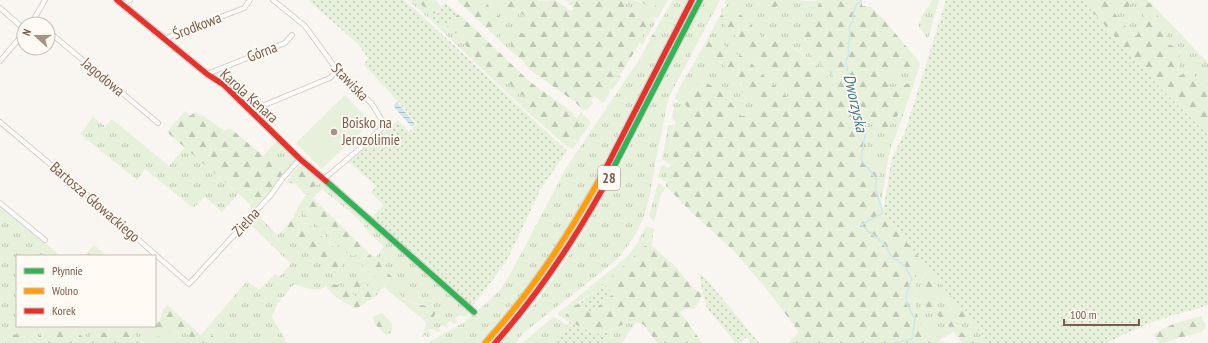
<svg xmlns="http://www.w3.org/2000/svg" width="1208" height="343" font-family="'PT Sans Narrow',sans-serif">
  <defs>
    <pattern id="grass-tufts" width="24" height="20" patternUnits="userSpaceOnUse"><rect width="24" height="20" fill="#e7f0db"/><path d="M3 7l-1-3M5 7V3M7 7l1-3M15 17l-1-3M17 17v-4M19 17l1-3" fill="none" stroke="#c0c6b4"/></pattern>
    <pattern id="forest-firs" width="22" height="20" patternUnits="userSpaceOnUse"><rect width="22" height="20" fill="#e7f0db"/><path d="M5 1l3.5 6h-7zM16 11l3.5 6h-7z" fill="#c0c6b4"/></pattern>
    <pattern id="garden-dots" width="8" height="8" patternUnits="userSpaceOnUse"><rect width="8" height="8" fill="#e7f0db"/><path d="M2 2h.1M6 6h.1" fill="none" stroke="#c0c6b4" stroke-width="1.8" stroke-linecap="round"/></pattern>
    <pattern id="water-rules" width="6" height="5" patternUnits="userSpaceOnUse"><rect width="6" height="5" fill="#d0e8ea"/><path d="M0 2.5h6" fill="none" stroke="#aebfc0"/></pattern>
  </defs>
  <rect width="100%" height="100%" fill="#f9f5f0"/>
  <path fill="url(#grass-tufts)" d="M408 0H416L424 7 435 14 431 20Z
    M482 0H495L510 11 517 10 535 28 537 38 528 44 511 38V51L496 37 502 19Z
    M621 0C636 0 639 0 649 9L655 6 659 0H668L658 18 654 17 653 19 655 23 643 44 642 45 639 42 644 33 634 13 626 11 625 3Z
    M673 0H689C669 40 648 79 628 119 585 202 545 276 480 343H427L463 323 480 309 500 290 512 271 566 168 639 60 643 58H649L660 41 653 34Z
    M704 0H720L669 97 667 105C663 125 659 145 655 165 648 207 645 230 614 262L522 334 516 343H500C558 285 597 210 634 138 657 92 680 46 704 0Z
    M725 0H757L758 4 767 9 796 0 814 1 821 0 804 39 809 45V53L829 71 837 81 834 83 817 66 798 50 790 45 762 37 751 26 755 57 762 67 800 96 795 100 787 97 765 77 746 58 731 53 718 39 708 38 721 13V8H724L727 5 725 3Z
    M933 0H939L928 39 918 25 923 14Z
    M1129 0H1148L1208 63V85L1205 83H1195L1188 71 1179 77 1177 75 1179 65 1173 46 1163 42 1168 31 1160 21 1153 5 1146 20 1136 36 1128 29 1112 10 1116 4 1129 15Z
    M442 25 449 32 459 31 463 34 467 47 465 53 439 28Z
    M700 52C720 61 738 72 745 94L753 97 763 109 753 116H741L728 98 682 101 690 110 676 119V121L673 120 672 116 674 107 672 106 673 102 678 103V101L675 98 681 85Z
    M907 67 915 73 918 71 899 127 890 149 881 202 879 190V175L870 161 867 146 868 120 874 117 876 125 905 101 912 88 910 83 890 88 886 77 887 72Z
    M619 75 621 78 613 89H610L609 92V94L604 102H602L598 99C605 90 610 81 619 75Z
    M503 79H509L519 92 525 95 530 101 520 104 521 106 495 81Z
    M581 112 591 123 573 149 566 146 579 125 576 119Z
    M93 117 105 126 112 119 169 166 185 147 238 194 222 212 205 197 193 208 145 169 137 180 80 134Z
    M671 125H674L669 150 676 159 671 165 662 159 668 126Z
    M277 141 294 158 295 162 284 173 263 156Z
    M663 165 668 168 666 182 658 177 661 166Z
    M323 181 351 206 348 210 322 189 313 198 304 193C310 186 316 187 323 181Z
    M658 183 665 188 661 195 654 222 649 216Z
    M0 206 61 256H17V326H49C42 333 34 343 23 343L25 335 8 334 5 343H0Z
    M297 209 305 214 348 254 354 256 361 251H367L370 254 363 258 364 268 386 284 376 296 369 287 344 279 342 283 353 290H361L364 297 361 301C352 293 339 284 328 283 320 295 304 287 294 284L277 304 272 317 287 343H211L215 338 205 330 247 281 259 290 275 274 279 277 291 264 249 223 257 214 277 235 283 230 309 252 331 274 340 253 298 215H294Z
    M371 224 464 306 469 314 464 317 461 315 455 318 457 322 454 324 450 321 446 324 448 327 446 328 443 325 439 328 440 331 438 332 432 329 428 331 432 335 428 338 425 335 422 337 426 325 425 321 433 319 430 306C417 304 406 302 397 292L398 283 382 267 376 257 384 247 365 228 364 225Z
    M646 226 654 229 653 235 646 245 604 284 574 306 567 313 568 321 557 314 628 256 636 245Z
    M94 245 107 256H84Z
    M923 262 929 269 922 279 934 314 943 319 953 332 940 340 934 332 922 335 915 305 916 271Z
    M937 279 958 304 947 312 937 308C932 295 929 291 937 279Z
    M553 317 558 319 567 325 556 343H522Z
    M968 317 987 340 971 341 957 329 958 323Z
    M634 321 636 322 622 343H601H604L608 338 606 331Z
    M75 326H109L112 334 87 340 79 334Z
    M124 326H149C158 334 168 332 179 327L187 334 195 343H144Z"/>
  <path fill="url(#forest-firs)" d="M416 0H436L441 7 435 14 424 7Z
    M457 0H482L502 19 496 37Z
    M495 0H537L538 1 555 0 571 11 574 9 566 0H621L625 3 626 11 634 13 640 8 647 16 649 22C641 40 632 58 620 74 618 77 613 78 611 81 607 87 603 93 598 99L594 96 591 100 593 103C590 107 588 110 583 110L575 102 529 69 521 59 511 51V38L512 33H522L526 36 528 44 537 38 535 28 528 25 525 17 518 10 510 11Z
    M637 0H659L655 6 649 9 641 1Z
    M757 0H796V1L767 9 758 4Z
    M821 0H862V6L871 7 884 20 920 63 918 71 915 73 907 67 887 72 886 77 890 88 910 83 912 87C903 105 897 124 878 134L874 117 868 120 867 146 870 161 879 175V190L883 213 923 262 916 271 915 305 922 335 934 332 942 343H788L799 332 769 292 734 251 691 212 666 186 668 168 676 160 669 150 676 119 689 110 682 100 683 96 703 81C722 91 729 99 741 116H753L762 109 753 97 745 94 740 91 742 85 723 64 700 52 708 38 718 39 731 52 746 58 765 77 787 97 795 100 800 96 762 67 755 57 723 23 720 16 736 10 762 37 790 45 817 66 834 83 837 81 829 71 809 53V45L799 29 802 21 812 19Z
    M1082 0H1129V16L1121 13 1116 4 1112 10 1128 29 1136 36 1146 20 1138 4 1142 0 1153 5 1160 21 1169 31 1163 42 1173 46 1180 53 1177 75 1179 76 1194 69 1195 83H1205L1208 85V135L1162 90Z
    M458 14 461 16 530 82 572 112 580 125 566 146 521 106 520 104 530 101 511 86 509 79H503L495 81 465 53 467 47 462 41V34L459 31 454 34 449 32 446 28Z
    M653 34 660 41 649 59 643 58 639 60Z
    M185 111 190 116 195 112 204 116 224 131 230 128 284 173 264 198 251 210 250 204 167 132Z
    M302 165 323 181C316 187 310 186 304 193L295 184 286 182 297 168Z
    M306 195 313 198 367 251H361L354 256 348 254 305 214 297 209Z
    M351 206 371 224 364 225 348 210Z
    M294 215H298L340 253 344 262 339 270 331 274 309 252 283 230 294 217Z
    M653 235 652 246 676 267 693 288 703 294 695 308 685 309 680 313 686 320 702 343H657L644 325 634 321 596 334 568 321 567 313 574 306 580 303 591 312 613 294 604 284 646 245Z
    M370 254 376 257 382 267 398 283 397 292C402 297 408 302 416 304 426 307 427 303 436 311L433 319 425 321 384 287 386 284 364 269 361 262Z
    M929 269 937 279C929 291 932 295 937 308L947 312 958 304 968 317 958 323V329L971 341 987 340 989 343H962L943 319 924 307C921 289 917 285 929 269Z
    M344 279 355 282 360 279 369 287 376 296 356 309C346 303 332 296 326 286L328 283C340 284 352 293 361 300L364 297 361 290H353L342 283Z
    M167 305 201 335 205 330 215 338 211 343H195L187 334 179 328 169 332 163 341 149 326H155V318L159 323 163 310Z
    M382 313 392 324V332L386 335 374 323 373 317Z
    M1201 316 1206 326 1202 332 1175 339 1164 343H1159L1153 334 1173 324Z
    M49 326H75L79 334 87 340 94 331 112 334 109 326H124L144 343H29L39 336Z
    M8 334 25 335 23 343H5Z"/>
  <path fill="url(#garden-dots)" d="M308 0H403L417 11 567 151 541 188 507 260 473 306 372 217 384 205 371 193 376 186 349 162 398 120 409 132 417 124 398 101 364 65 368 58 358 44Z
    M946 0H1082L1162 90 1208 135V305L1154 321 1106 343H989L883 213 892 158 905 132Z
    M445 3 458 14 446 28 442 25 439 28 431 20Z
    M699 273 707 280 759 343H751L747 337 740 343H736L707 308 703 294Z
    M604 284 613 294 591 312 580 303Z
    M569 322 596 334 606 331 608 338 604 343H556Z"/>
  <path fill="#e7f0db" d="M345 95 371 122 322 169 296 143Z"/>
  <path fill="url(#water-rules)" d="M397 102 415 124 414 126H411L395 108 394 105Z"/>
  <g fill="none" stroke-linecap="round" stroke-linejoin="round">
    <path stroke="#d0e8ea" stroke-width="1.5" d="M861 0V2L856 5 853 14V21L849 27 850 36 848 44 849 54 846 61 851 92 860 110 865 136 861 159 877 180 875 187 883 213 861 225 884 244 891 256 905 266 912 279C904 297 903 301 915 318L912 339 894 343"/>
    <g stroke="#d7d1cb" stroke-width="6">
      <path id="street" d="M273 0 305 26 337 70 372 104 385 125 364 145 324 179
        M122 5 130 0
        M0 8 24 29
        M34 19 40 24
        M31 24 45 0
        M48 31 158 123
        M164 39 244 8 250 0
        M0 61 24 33
        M207 74 285 43 292 35
        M250 111 320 82 330 78 337 70
        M0 122 93 200 189 284 270 196 282 179 300 159
        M0 203 45 240"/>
    </g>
    <g stroke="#d9d2cb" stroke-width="8">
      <path id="fast" d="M326 181 474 312
        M602 190 700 0"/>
    </g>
    <g stroke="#d9d2cb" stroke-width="8">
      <path id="slow" d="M485 343C535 288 571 231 607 166"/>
    </g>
    <g stroke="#d9d2cb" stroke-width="8">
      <path id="jam" d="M117 0 207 74 224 85 300 159 326 181
        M607 166 692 0
        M495 343C537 296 571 245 602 190"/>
    </g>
    <use href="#street" stroke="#fefefd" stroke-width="4"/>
    <use href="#fast" stroke="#30b455" stroke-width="5.5"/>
    <use href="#slow" stroke="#ff9f0a" stroke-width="5.5"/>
    <use href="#jam" stroke="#e5322d" stroke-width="5.5"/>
  </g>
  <circle fill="#a69286" stroke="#fffaf3" stroke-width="1.5" cx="334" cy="132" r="4"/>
  <g text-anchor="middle" stroke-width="3.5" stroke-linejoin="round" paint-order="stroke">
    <rect fill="#fffaf3" stroke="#a28b7f" stroke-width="1" x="598" y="166" width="22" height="24" rx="3"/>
    <g font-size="14" font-weight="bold" fill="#7a5c4d">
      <text x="609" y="183">28</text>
    </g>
    <g font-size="15" fill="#7a5c4d" stroke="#fffaf3">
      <text transform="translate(197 26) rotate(-21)" y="5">Środkowa</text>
      <text transform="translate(262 52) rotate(-21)" y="5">Górna</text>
      <text transform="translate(103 77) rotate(40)" y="5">Jagodowa</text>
      <text transform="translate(350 82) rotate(46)" y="5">Stawiska</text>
      <text transform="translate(249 96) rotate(42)" y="5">Karola Kenara</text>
      <text transform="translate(95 202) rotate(41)" y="5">Bartosza Głowackiego</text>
      <text transform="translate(246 222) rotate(-47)" y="5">Zielna</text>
    </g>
    <g font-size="15" fill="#7a5c4d" stroke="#fffaf3" text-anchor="start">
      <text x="342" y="128">Boisko na<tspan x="342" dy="17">Jerozolimie</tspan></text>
    </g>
    <g font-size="16" font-style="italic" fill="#437c86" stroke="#fffaf3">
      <text transform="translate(856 103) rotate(77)" y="6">Dworzyska</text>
    </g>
  </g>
  <rect x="16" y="255" width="140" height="72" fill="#fffaf3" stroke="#cabbb1"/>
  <rect x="24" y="268" width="20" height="6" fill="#30b455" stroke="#cabbb1"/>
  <text x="52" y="275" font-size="12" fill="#7a5c4d">Płynnie</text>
  <rect x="24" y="288" width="20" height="6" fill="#ff9f0a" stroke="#cabbb1"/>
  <text x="52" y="295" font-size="12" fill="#7a5c4d">Wolno</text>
  <rect x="24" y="308" width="20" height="6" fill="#e5322d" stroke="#cabbb1"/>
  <text x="52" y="315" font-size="12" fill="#7a5c4d">Korek</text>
  <g transform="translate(36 36) rotate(291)"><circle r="19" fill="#fffaf3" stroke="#cabbb1"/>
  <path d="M0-3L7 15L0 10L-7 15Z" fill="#a69286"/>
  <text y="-6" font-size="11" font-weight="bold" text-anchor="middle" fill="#7a5c4d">N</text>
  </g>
  <path d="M1064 319v6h75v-6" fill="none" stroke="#7a5c4d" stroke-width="2"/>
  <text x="1070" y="319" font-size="12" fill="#7a5c4d" stroke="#fffaf3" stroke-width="3" paint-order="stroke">100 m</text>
</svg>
